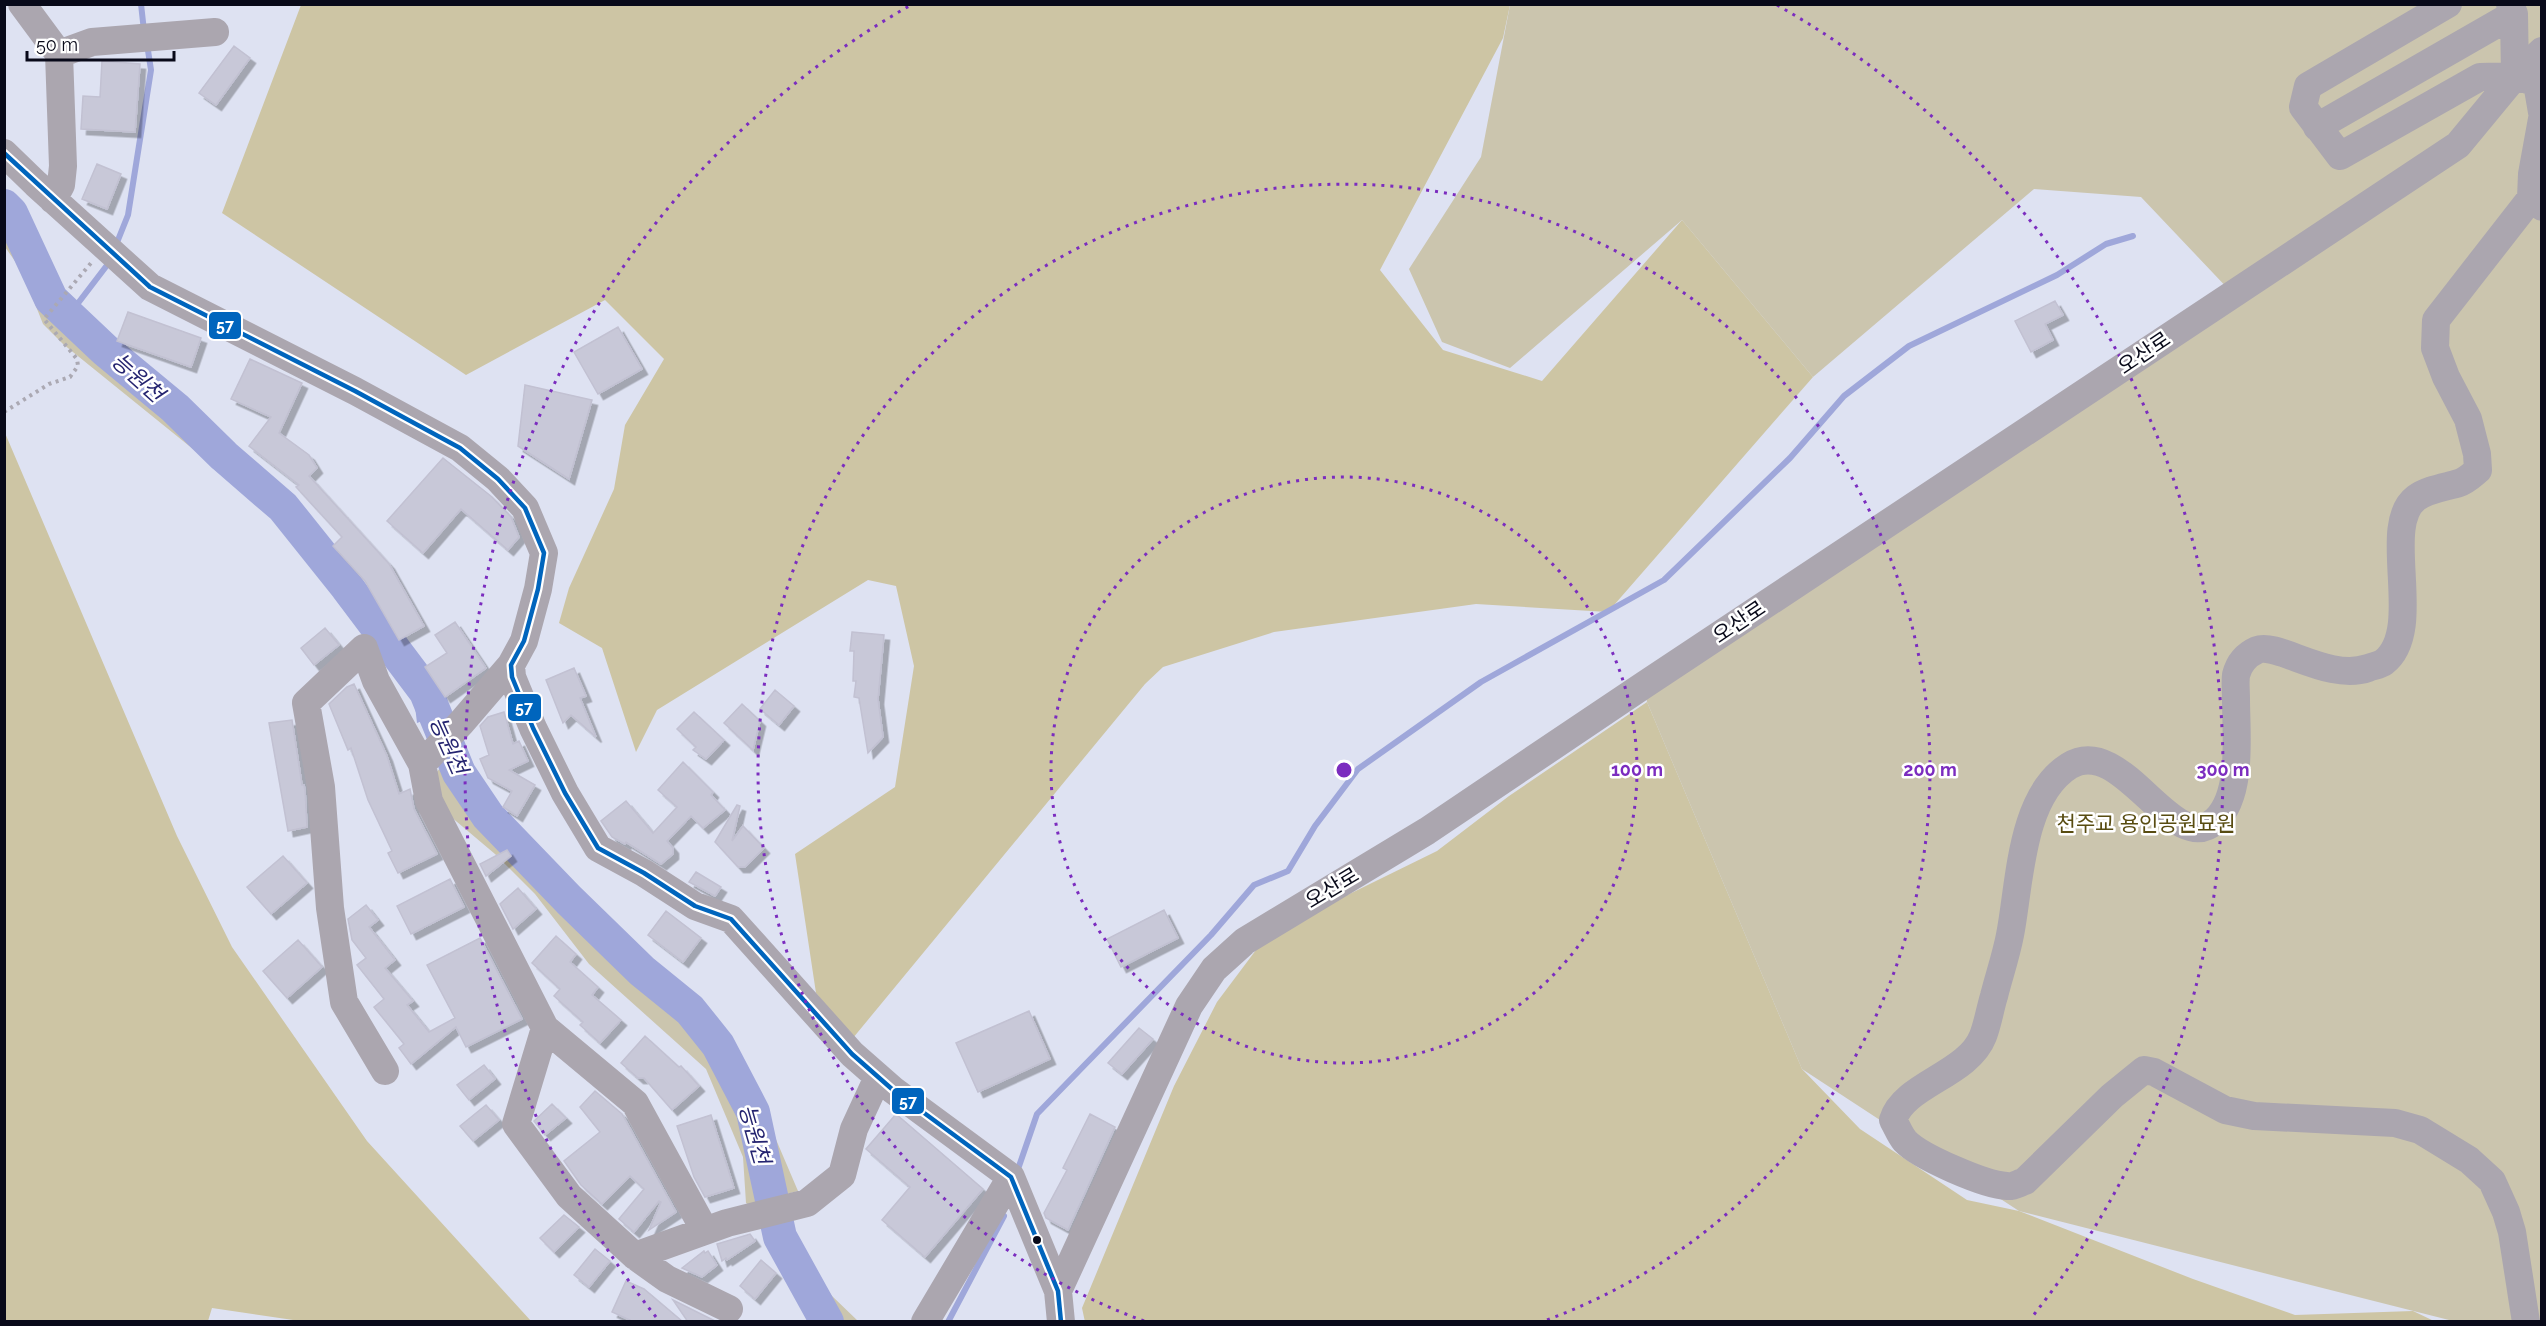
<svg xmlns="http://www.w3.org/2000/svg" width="2546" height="1326" font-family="Raleway,'Noto Sans KR',sans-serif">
  <defs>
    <filter id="shadow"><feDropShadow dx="5.5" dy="5.5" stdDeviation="0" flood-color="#0004"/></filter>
  </defs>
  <rect width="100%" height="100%" fill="#dee2f2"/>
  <path fill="#cbc5ae" d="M1510 5H2541V1321H2453L2019 1211 1802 1069 1647 702 1644 685 2232 293 2141 197 2034 189 1813 377 1682 220 1510 368 1442 342 1409 269 1481 157Z
    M5 193 21 213 57 287 73 301 67 310 52 297 15 214 5 203Z
    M4 212 47 301 106 356 176 413 279 509 386 644 381 651 382 659 300 543 256 500 63 344 43 324 22 271 5 247Z
    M83 308C101 343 135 361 164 386 206 421 249 455 288 493 315 521 342 559 362 592 375 611 385 631 399 649L391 644 348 585 284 504 226 455 174 403 78 321V313Z
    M459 743 464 768 502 825 580 907 650 971 676 987 728 1045 760 1102 798 1191 775 1197 756 1113 720 1041 690 1007 643 970 570 899 489 814 460 771 453 752Z
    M448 758 457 778 490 825 640 974 686 1012 717 1048 748 1112 770 1202 750 1206 746 1203 743 1157 706 1069 589 964 535 894 495 854 450 816 435 785 436 773Z
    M792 1218 798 1246 832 1296 858 1321H830L828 1319 782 1236 779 1220Z
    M775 1222 779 1237 825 1321H812L805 1298 771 1242 765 1223Z"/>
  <path fill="#cdc5a4" d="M301 5H1510L1503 38 1380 270 1443 350 1542 381 1682 220 1813 377 1608 612 1476 604 1274 632 1163 667 1145 684 853 1038 816 993 795 854 895 787 914 666 896 586 868 580 657 710 636 752 602 648 559 623 569 588 614 489 625 425 664 359 605 300 466 375 222 213Z
    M5 433 177 836 232 947 367 1141 531 1321H300L212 1308 208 1321H5Z
    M1647 702 1802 1069 1860 1129 1967 1200 2019 1211 2193 1279 2295 1315 2413 1311 2434 1321 1085 1322 1082 1308 1174 1086 1217 1002 1268 934 1437 851 1509 796Z"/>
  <path fill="#9fa7da" d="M389 644 401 654 446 712 417 723 415 706 395 667 383 658Z"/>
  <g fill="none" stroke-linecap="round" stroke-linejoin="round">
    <path stroke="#9fa7da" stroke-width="6" d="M141 4 144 31
      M116 245 128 215 151 70 147 44
      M69 315 111 260
      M1017 1172 1037 1114 1211 935 1254 885 1288 871 1315 826 1358 769 1481 682 1664 580 1790 458 1844 396 1909 346 2057 275 2106 244 2133 236
      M948 1322 1004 1216"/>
    <path stroke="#9fa7da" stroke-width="34" d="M4 206 11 213 51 299 105 350 175 408 224 456 283 507 347 587 426 692 459 773 488 816 569 900 642 971 690 1010 718 1045 753 1112 780 1237 827 1322"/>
  </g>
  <path fill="#c8c8d8" stroke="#c2c1d2" stroke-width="1.5" filter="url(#shadow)" d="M234 46 250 58 216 105 199 93Z
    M102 61 140 64 135 132 81 129 83 96 100 97Z
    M97 164 121 174 107 209 82 199Z
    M2055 301 2063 315 2045 324 2053 340 2031 352 2015 321Z
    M128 312 201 338 191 367 117 341Z
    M618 327 642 369 598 394 574 352Z
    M250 359 302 383 279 433 309 455 317 468 309 476 389 564 424 626 399 640 365 581 333 546 342 537 296 487 299 485 249 446 271 417 231 399Z
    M525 385 592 400 569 479 518 446Z
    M443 458 492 497 511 517 519 537 508 550 461 509 423 553 387 521Z
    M455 622 486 668 445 697 425 667 447 653 435 635Z
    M325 628 339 645 314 665 301 648Z
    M852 632 884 635 878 699 883 737 868 753 859 698 854 697 856 681H853L854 651H850Z
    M574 668 586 696 580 698 596 737 571 715 563 723 546 680Z
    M354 684 387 756 399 794 410 789 414 809 437 854 398 873 388 853 392 851 368 800 351 748 348 750 329 704 347 687Z
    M775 690 794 706 779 725 760 709Z
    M742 704 760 721 753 750 724 723Z
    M504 712 513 744 519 741 528 761 509 770 535 785 517 816 503 807 512 791 488 778 480 759 489 755 480 726 488 717Z
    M694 712 724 740 706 759 693 750 696 747 677 729Z
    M292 720 302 785H304L305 790 307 827 288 831 269 723Z
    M683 762 713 792 711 795 725 810 703 828 691 816 667 841 673 848V854L661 864 626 842 625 844 612 837 601 821 626 801 653 833 677 807 658 790Z
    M737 805 740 806 732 841 743 826 764 848 745 867H738L715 842Z
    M507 850 511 856 486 876 480 864Z
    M283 856 307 883 271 914 247 887Z
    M696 872 721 887 715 896 689 882Z
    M450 879 464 907 411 934 397 906Z
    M518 888 536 909 513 929 500 904Z
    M366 905 378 920 369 927 395 960 385 968 413 1001 407 1005 429 1032 455 1018 427 965 480 938 522 1019 466 1047 456 1027 411 1064 399 1048 404 1044 374 1007 384 999 357 965 366 958 352 940 348 919Z
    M1164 910 1178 938 1121 967 1107 939Z
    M666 911 701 938 683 962 648 935Z
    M556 936 576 954 570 962 598 987 592 995 621 1020 600 1043 580 1025 583 1022 554 996 560 989 532 963Z
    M298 940 322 967 287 998 263 971Z
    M1029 1011 1050 1059 978 1092 956 1043Z
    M1139 1028 1153 1039 1122 1074 1108 1063Z
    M645 1036 679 1067 681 1066 699 1086 672 1110 644 1078H638L621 1063Z
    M484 1065 495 1079 469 1100 457 1085Z
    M595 1091 622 1114 676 1212 649 1230 661 1202 659 1201 634 1232 619 1219 644 1189 630 1176 602 1204 581 1185 564 1161 600 1132 580 1107Z
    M552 1104 566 1118 545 1135 534 1121Z
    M486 1105 499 1120 473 1141 460 1126Z
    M896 1114 983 1189 925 1257 882 1220 910 1187 866 1149Z
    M1090 1114 1115 1127 1068 1230 1046 1218 1044 1213 1067 1170 1063 1168Z
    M711 1115 734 1188 705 1197 694 1177 677 1126Z
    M564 1215 579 1227 554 1252 540 1238Z
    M750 1234 755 1241 727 1260 726 1258 722 1261 717 1244Z
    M595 1249 610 1261 589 1287 574 1275Z
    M704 1251 705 1253 708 1251 717 1265 702 1277 682 1268Z
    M761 1260 776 1273 755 1299 740 1286Z
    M626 1281 644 1289 683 1322H634L612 1312Z
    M673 1300 717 1322H688Z"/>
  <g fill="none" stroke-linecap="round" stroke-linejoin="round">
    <path stroke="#aba9b3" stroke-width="4" stroke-dasharray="3 4.5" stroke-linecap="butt" d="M4 412 49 384 70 377 78 366 77 359 44 319 91 263"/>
    <path stroke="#aba6af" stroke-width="28" d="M22 4 59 54 63 166 61 185 53 200
      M2448 4 2308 86 2303 107 2340 156 2480 77 2515 76 2537 83 2542 112
      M2510 4 2514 14 2515 76
      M59 54 92 42 215 32
      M2542 119 2532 174 2531 198 2542 207
      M2317 127 2514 14
      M4 153 36 184 150 287 355 391 460 448 498 479 525 508 544 553 538 589 524 641 511 665 512 677 533 728 565 793 598 848 644 873 695 906 731 919 852 1054 893 1090 1011 1177 1058 1291 1061 1322
      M422 764 461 723 511 665
      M545 1028 516 1124 569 1196 635 1256 727 1223 807 1203 842 1175 854 1129 878 1077
      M385 1071 344 1002 330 908 321 787 306 703 364 648 376 681 422 764 429 801 545 1028 635 1103 705 1231
      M635 1256 667 1279 729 1309
      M1058 1291 1189 1006 1214 969 1245 941 1427 831 1644 685 2458 145 2515 76 2542 51
      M925 1322 1011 1177
      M2526 1322 2512 1232 2506 1212 2492 1181 2469 1160 2420 1130 2395 1123 2254 1116 2225 1110 2154 1072 2144 1070 2112 1096 2025 1181C2019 1183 2013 1187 2007 1186 1985 1185 1920 1157 1905 1141 1900 1135 1897 1127 1893 1120 1904 1084 1968 1075 1983 1036 1988 1023 1990 1009 1994 996 1999 976 2006 956 2010 935 2020 884 2020 797 2069 766 2123 732 2173 861 2216 820 2243 794 2236 734 2236 699 2236 691 2235 682 2236 675 2239 663 2246 655 2257 650 2278 642 2329 682 2368 668 2373 666 2380 665 2384 662 2426 629 2379 526 2416 498 2428 489 2446 487 2459 483 2466 481 2472 475 2478 470L2477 454 2468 419 2446 377 2435 348 2436 320 2531 198"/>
    <g stroke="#fff" stroke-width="9">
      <path id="bus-1" d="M4 153 150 287 355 391 460 448 498 479 525 508 544 553 538 589 524 641 511 665 512 677 533 728 565 793 598 848 644 873 695 906 731 919 852 1054 893 1090 1011 1177 1058 1291 1061 1322"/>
    </g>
    <use href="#bus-1" stroke="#0065bd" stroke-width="4.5"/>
  </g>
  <g fill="none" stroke="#7b2cbf" stroke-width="3" stroke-dasharray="3 6">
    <circle cx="1344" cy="770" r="293"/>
    <path d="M1144 1321A586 586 0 1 1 1544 1321"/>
    <path d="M656 1317A879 879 0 0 1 911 5M1777 5A879 879 0 0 1 2032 1317"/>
  </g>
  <circle fill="#080919" stroke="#fff" stroke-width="2" cx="1037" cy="1240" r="5"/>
  <g text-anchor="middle" stroke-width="5" stroke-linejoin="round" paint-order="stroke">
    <g font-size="21" fill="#080919" stroke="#fff">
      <text transform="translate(2144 353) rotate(-34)" y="7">오산로</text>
      <text transform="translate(1739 622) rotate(-34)" y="7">오산로</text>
      <text transform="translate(1332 888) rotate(-31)" y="7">오산로</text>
    </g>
    <g font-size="21" fill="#584c11" stroke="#fff">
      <text x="2146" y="831">천주교 용인공원묘원</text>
    </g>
    <g font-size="22" font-style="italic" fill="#252470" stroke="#fff">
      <text transform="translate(138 377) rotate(42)" y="8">능원천</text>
      <text transform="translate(449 745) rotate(66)" y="8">능원천</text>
      <text transform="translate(755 1134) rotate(74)" y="8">능원천</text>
    </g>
  </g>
  <circle cx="1344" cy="770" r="9" fill="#7b2cbf" stroke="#fff" stroke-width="3"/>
  <g font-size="18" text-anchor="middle" font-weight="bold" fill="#7b2cbf" stroke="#fff" stroke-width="5" stroke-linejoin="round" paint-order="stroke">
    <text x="1637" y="776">100 m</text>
    <text x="1930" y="776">200 m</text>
    <text x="2223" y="776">300 m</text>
  </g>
  <g stroke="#fff" stroke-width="2">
    <rect x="208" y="311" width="34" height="29" rx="6" fill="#0065bd"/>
    <rect x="507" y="693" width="35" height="29" rx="6" fill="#0065bd"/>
    <rect x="891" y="1087" width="34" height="28" rx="6" fill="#0065bd"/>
  </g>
  <g font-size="16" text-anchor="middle" font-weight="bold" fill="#fff">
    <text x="225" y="331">57</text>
    <text x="524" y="713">57</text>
    <text x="908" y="1107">57</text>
  </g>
  <rect width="2546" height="1326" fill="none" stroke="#080919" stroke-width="12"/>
  <path d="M27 51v9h147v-9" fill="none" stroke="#080919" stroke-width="3"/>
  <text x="36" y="51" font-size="18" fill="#080919" stroke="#ffffff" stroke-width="4.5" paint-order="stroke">50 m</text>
</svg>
